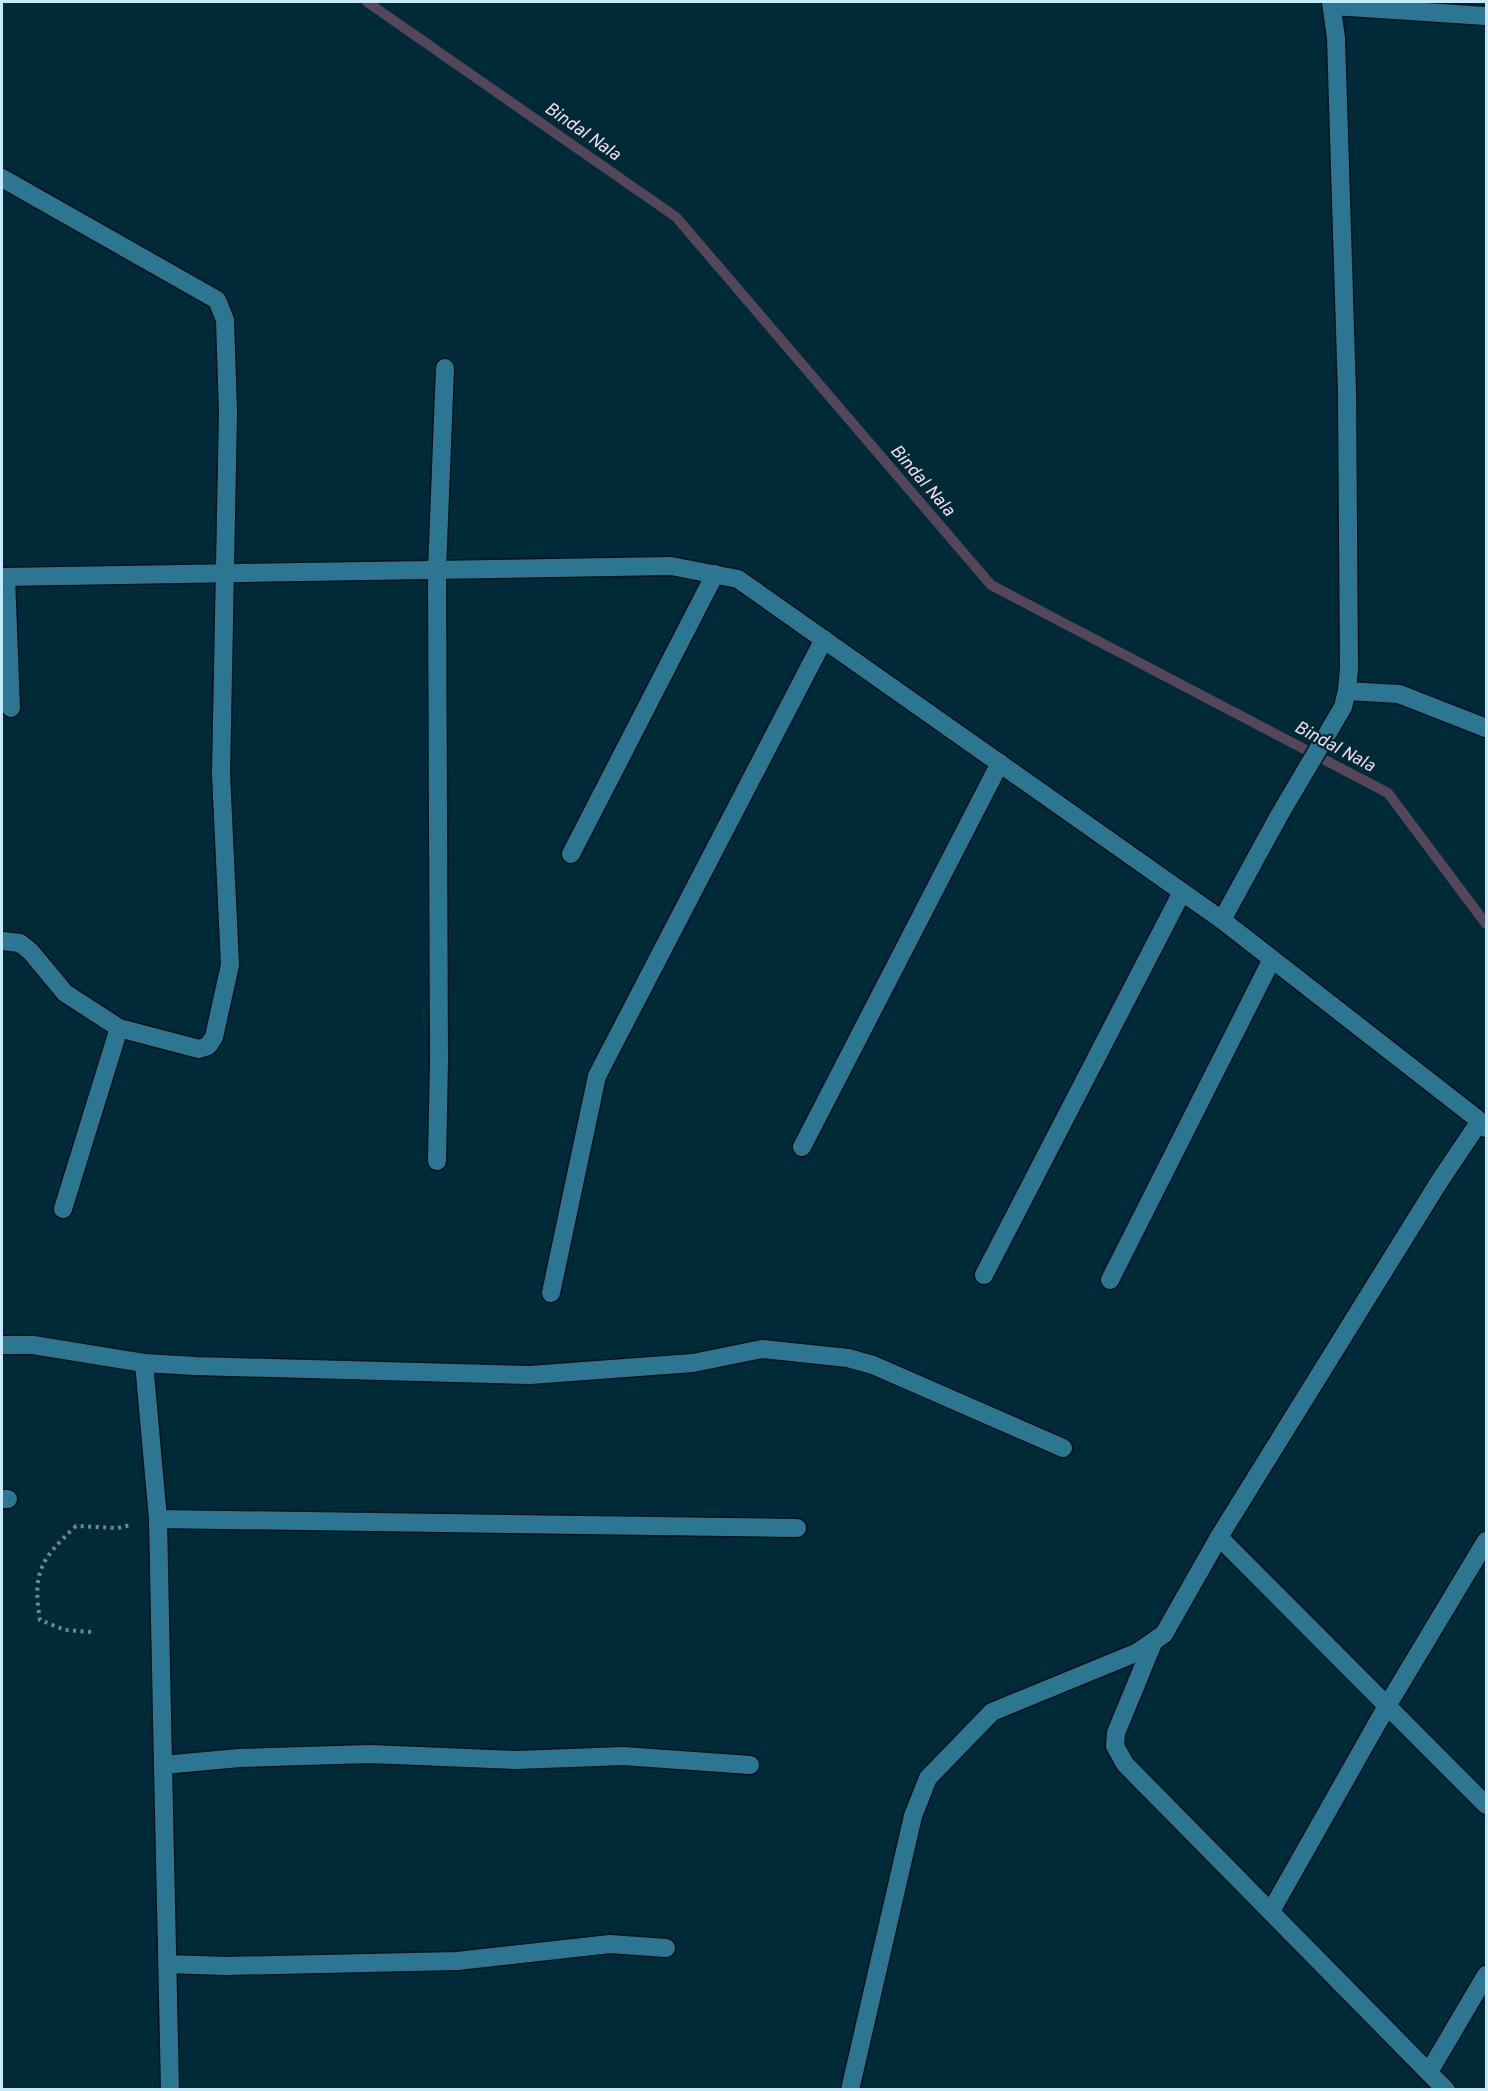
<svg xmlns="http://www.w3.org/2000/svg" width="1488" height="2091" font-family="Overpass,sans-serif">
  <rect width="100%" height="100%" fill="#012a38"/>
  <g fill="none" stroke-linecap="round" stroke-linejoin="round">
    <path stroke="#554659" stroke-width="10" d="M367 2 676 217 991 585 1388 793 1486 924"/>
    <g stroke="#001119" stroke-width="21">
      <path id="street" d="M1333 6 1486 16
        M2 178 217 300 225 320 228 412 221 774 230 965 214 1037 208 1046 199 1049 119 1028 65 993 31 952 20 943 2 941
        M6 577 11 708
        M1347 691 1399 694 1486 728
        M571 854 715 574
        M1222 920 1280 814 1343 707 1347 691 1349 668 1347 393 1336 38 1331 2
        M802 1147 1000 763
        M437 1161 439 1061 437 570 445 368
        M63 1209 119 1028
        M984 1275 1182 892
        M1110 1280 1272 959
        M551 1293 597 1076 824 639
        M2 1345H33L144 1363 158 1519 797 1528
        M144 1363 195 1366 530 1375 693 1363 762 1349 848 1358 873 1365 1063 1448
        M2 1499H8
        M158 1519 163 1765
        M1219 1537 1486 1805
        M1153 1643 1116 1733 1115 1746 1125 1764 1446 2090
        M1271 1911 1387 1706 1486 1541
        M167 1964 226 1966 457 1961 610 1944 666 1948
        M1429 2072 1486 1975
        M170 2090 163 1765 239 1758 370 1754 516 1760 623 1756 750 1765"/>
    </g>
    <g stroke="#001119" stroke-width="21">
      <path id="secondary" d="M2 577 671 566 738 579 1222 920 1480 1121 1486 1128
        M850 2090 913 1816 928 1778 992 1712 1138 1652 1164 1634 1219 1537 1439 1182 1480 1121"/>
    </g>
    <path stroke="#668c9b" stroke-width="4" stroke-dasharray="3 4.5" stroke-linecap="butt" d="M91 1632 65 1630 40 1620C32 1572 41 1559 76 1526L118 1528 131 1525"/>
    <use href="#street" stroke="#2d7692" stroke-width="18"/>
    <use href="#secondary" stroke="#2d7692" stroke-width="18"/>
  </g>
  <g text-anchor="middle" stroke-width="4.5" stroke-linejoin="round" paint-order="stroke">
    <g font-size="18" font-style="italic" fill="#f7dce9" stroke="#012a38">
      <text transform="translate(583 131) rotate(35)" y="6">Bindal Nala</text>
      <text transform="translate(923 480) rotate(49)" y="6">Bindal Nala</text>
      <text transform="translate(1335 746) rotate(28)" y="6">Bindal Nala</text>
    </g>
  </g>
  <rect width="1488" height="2091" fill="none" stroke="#c7e9f9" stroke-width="6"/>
</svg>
